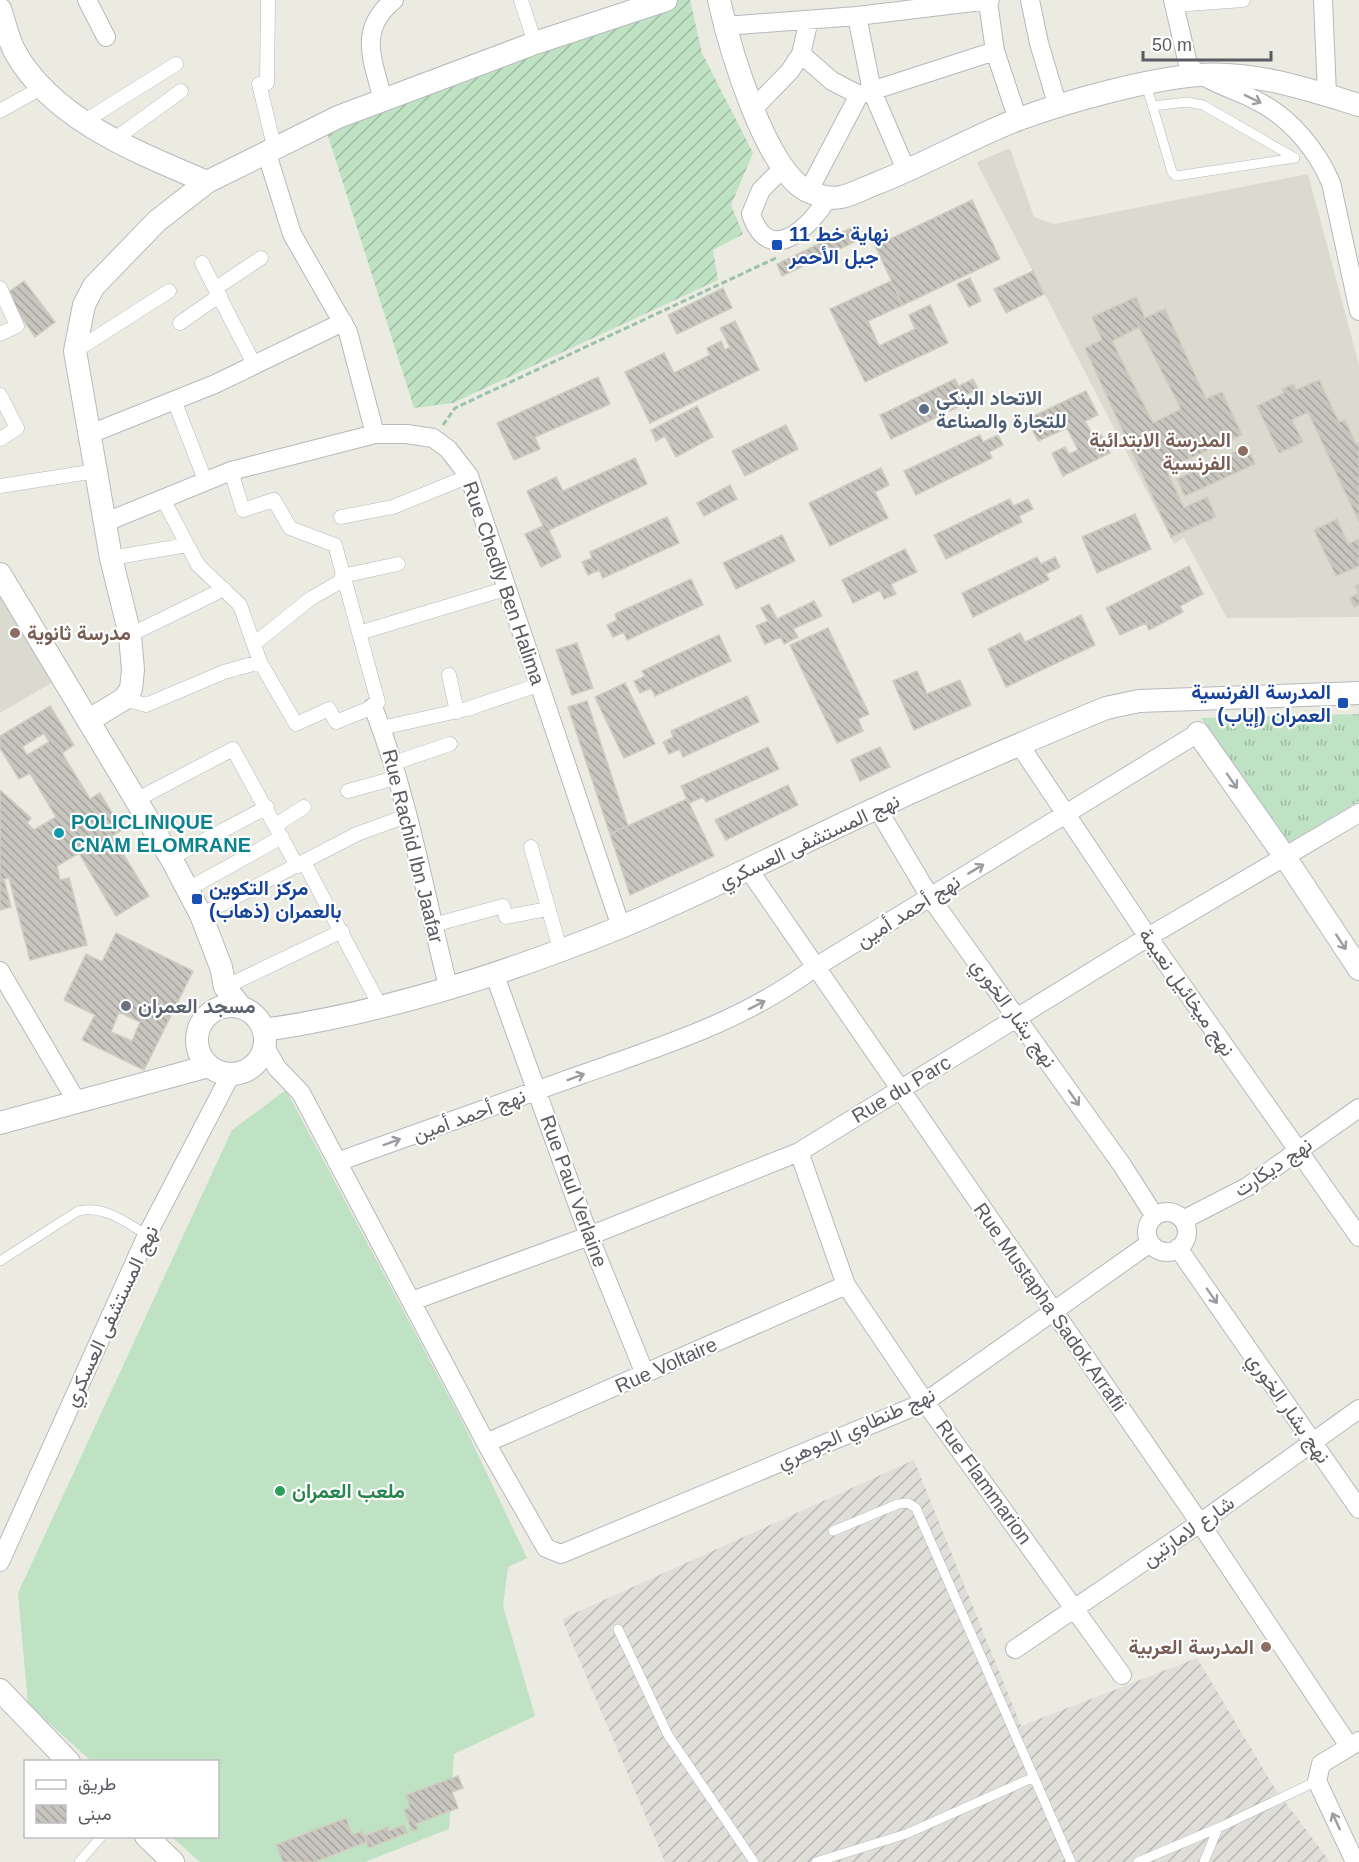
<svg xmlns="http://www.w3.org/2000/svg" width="1359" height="1862" font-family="Helvetica,Vazirmatn,sans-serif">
  <defs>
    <pattern id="industrial-furrows" width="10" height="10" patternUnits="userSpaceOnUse" patternTransform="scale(1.5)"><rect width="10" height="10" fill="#dfded9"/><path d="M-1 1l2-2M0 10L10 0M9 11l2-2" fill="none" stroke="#b8b7b3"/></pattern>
    <pattern id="grass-tufts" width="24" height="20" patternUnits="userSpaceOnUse" patternTransform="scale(1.5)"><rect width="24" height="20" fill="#bfe1c4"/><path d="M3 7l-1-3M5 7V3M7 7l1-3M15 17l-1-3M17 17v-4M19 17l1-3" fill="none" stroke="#9ebaa3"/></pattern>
    <pattern id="garden-furrows" width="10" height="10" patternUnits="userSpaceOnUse" patternTransform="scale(1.5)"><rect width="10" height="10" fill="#bfe1c4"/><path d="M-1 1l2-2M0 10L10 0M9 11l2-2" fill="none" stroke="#9ebaa3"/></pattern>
    <pattern id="building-back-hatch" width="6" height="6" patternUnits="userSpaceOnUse" patternTransform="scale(1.5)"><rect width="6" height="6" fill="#c7c5be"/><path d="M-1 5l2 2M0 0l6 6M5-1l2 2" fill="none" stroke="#a5a39e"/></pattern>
  </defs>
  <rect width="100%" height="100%" fill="#ebebe1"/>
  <path fill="url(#industrial-furrows)" d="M914 1460 1021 1726 1197 1658 1274 1787 1330 1862H665L562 1619Z"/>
  <path fill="#dbdacf" d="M1010 148 1034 217 1054 224 1308 174 1359 365V617L1227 618 1184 538 1174 544 980 169 977 162Z
    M0 586 58 679 0 713Z"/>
  <path fill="url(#grass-tufts)" d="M1359 714V801L1290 843 1201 718Z"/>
  <path fill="url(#garden-furrows)" d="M678 0H690L702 53 753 153 731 205 743 234 713 250 718 280 453 403 414 408 325 126Z"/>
  <path fill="#bfe1c4" d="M286 1090 463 1423 527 1558 508 1567 503 1606 535 1716 454 1754 449 1829 365 1862H200L172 1837 218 1836V1762L91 1761 28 1704 18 1593 232 1130Z"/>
  <path fill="url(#building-back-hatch)" stroke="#cfcdc0" stroke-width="1.5" fill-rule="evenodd" d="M972 200 1000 259 903 305 875 246Z
    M855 226 861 239 782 276 777 264Z
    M1033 271 1044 294 1006 313 994 289Z
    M970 278 981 301 969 307 957 284Z
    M24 281 55 322 35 337 6 294Z
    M891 281 903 305 868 321 879 346 915 329 909 315 930 305 948 343 865 382 830 309Z
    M723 288 732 308 677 334 668 315Z
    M1136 297 1145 318 1165 309 1206 399 1222 392 1242 435 1166 469 1184 508 1207 497 1216 517 1171 537 1085 348 1102 340 1092 317ZM1139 327 1181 409 1153 423 1112 341Z
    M735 321 759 370 650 423 625 372 664 353 674 373 710 355 707 348 721 341 725 350 730 347 720 328Z
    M598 377 610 404 535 437 540 449 514 460 497 423Z
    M955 379 959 386 973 379 978 389 964 396 967 403 891 439 880 415Z
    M1319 380 1339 422 1345 420 1356 444 1359 443V522L1308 412 1292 420 1303 442 1279 453 1257 406 1284 393 1282 389 1294 384 1296 390Z
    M1086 391 1098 415 1085 421 1094 438 1101 434 1110 453 1063 476 1052 453 1065 447 1069 454 1078 450 1067 428 1038 441 1027 419Z
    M697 406 713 437 676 457 665 436 656 441 651 430Z
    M786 425 798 449 745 476 732 451Z
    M980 435 983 442 998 435 1003 445 989 452 992 458 916 495 904 471Z
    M1247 446 1255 464 1185 496 1177 479Z
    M635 458 647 484 549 530 561 557 541 567 525 534 543 526 527 491 556 477 563 491Z
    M881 468 889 485 875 492 888 518 830 546 809 503Z
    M730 485 737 499 704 516 697 503Z
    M1010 499 1013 506 1028 499 1033 509 1019 516 1022 522 946 559 934 535Z
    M1135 514 1151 549 1097 573 1082 537Z
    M667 517 679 543 603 578 599 570 588 575 582 562 592 558 590 552Z
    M1337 519 1348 544 1359 539V566L1336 576 1314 530Z
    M782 535 795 561 736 589 723 563Z
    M905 549 917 572 891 584 896 594 884 599 880 590 853 603 842 580Z
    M1037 557 1041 564 1055 557 1060 567 1046 574 1049 580 973 617 962 593Z
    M1189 566 1203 594 1180 606 1183 612 1149 630 1146 623 1120 635 1106 608Z
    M691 579 703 605 627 640 624 632 613 637 607 625 617 620 615 614Z
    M1359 584V605L1354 607 1350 598 1359 593 1355 586Z
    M814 601 822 616 793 629 798 637 784 644 781 637 765 644 756 626 768 621 761 608 769 604 777 619Z
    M1081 615 1095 645 1006 687 988 649 1020 633 1025 642Z
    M828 628 869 714 858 719 863 731 837 743 790 645Z
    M719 635 731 661 655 696 651 688 640 693 634 681 645 676 642 671Z
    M577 643 593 688 572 695 556 650Z
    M917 671 927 694 960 680 971 705 914 730 893 681Z
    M625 683 655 744 624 758 595 697Z
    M747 696 759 722 683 757 680 749 669 754 663 742 673 737 671 731Z
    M587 701 628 826 610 834 568 707Z
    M50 706 74 745 62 753 90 799 100 793 122 830 112 836 149 896 116 916 79 853 57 866 60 880 69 878 87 945 30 960 9 878 4 879 11 907 0 910V790L31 818 27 823 34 830 56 817 30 773 19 779 0 748V736ZM44 733 49 742 27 755 22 747Z
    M768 747 779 769 706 802 703 797 689 803 681 786Z
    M880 747 890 767 860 781 851 760Z
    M788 785 798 805 726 840 715 820Z
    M687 799 714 856 630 895 610 834Z
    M116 933 193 971 144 1070 82 1040 95 1015 64 1000 86 954 102 962ZM119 1012 140 1022 132 1041 111 1032Z
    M458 1776 463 1788 452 1792 458 1808 416 1824 418 1829 412 1831 404 1810 410 1808 406 1795Z
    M346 1818 352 1835 362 1831 366 1842 315 1862H283L276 1845Z
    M404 1825 407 1833 369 1848 364 1836 388 1827 389 1831Z"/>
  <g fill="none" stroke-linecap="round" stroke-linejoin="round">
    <g stroke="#b7b8bd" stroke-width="10">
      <path id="service" d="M1146 84 1172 172 1176 176 1295 158 1203 105 1187 102 1153 106
        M0 1261 78 1211C105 1205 125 1222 147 1235
        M833 1531 898 1504 908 1503 916 1508 1071 1862
        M618 1629 668 1735 754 1862
        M79 1862 102 1836
        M816 1862 906 1834 1032 1778
        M1138 1862 1218 1828 1317 1781
        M1204 1862 1218 1828"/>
    </g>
    <g stroke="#b7b8bd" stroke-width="15">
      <path id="pedestrian" d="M268 0 267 83 259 84 275 150
        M521 0 535 43
        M1174 5 1243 0
        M0 111 41 88
        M85 121 176 64
        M115 139 181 91
        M202 263 254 364
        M0 288 17 326 0 334
        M216 288 261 258
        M180 323 220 295
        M75 351 169 291
        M0 395 17 428 0 439
        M174 400 205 480
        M0 486 96 471
        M163 499 198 565 240 605 260 662 296 724 329 709 336 722 373 707 378 702 335 545 290 528 274 500 243 510 231 471
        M341 517 393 507 469 476
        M111 558 187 545
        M342 576 398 564
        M359 633 505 589
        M130 635 224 589
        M254 644 310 599 343 580
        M449 675 457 712
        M124 699 146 705 224 672 260 662
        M381 728 467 709 538 685
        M394 763 450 744
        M348 791 399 777
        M136 800 233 749 297 866
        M276 825 304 807
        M531 847 560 949
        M171 858 267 807
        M304 862 380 1006
        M188 889 282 837
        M201 915 357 834 409 815
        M433 925 503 906 506 917 547 909
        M225 987 342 931"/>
    </g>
    <g stroke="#b7b8bd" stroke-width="20">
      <path id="minor" d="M87 0 106 37
        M1030 0 1039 43 1058 107
        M1173 0 1188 64 1194 70C1212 84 1237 90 1257 101 1290 117 1317 150 1331 183L1359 311
        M1323 0 1327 95
        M988 2 995 51 1018 120
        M857 16 872 91 907 172
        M725 26 857 16 990 0
        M801 54 832 81 859 95 995 51
        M383 100C373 60 357 30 394 0
        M753 109 790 71 801 54 809 20
        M267 154 292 234 348 332 375 434
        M782 169 761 190 751 214C769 268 810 227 828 198
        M808 192 859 95
        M90 434 215 384 343 322
        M106 522 231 471 375 434H407L433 438 448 449 469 476 621 927
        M373 707C409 798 424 892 448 986
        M1019 744 1148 937 1359 1237
        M877 808 930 897 1122 1165 1154 1215
        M749 870 1200 1523 1349 1746
        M0 971 77 1102
        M494 973 589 1236 645 1374
        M265 1047 277 1068 301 1093 486 1443 546 1548 561 1554 925 1402 1150 1243
        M799 1152 846 1285 925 1402 1122 1675
        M337 1162C419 1133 501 1103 583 1074 665 1045 743 1021 814 968L1198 733
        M1147 1232a20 20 0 1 1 40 0a20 20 0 1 1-40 0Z
        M1183 1220 1247 1187 1359 1108
        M1178 1248 1359 1509
        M412 1301 589 1236 799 1152 1148 937 1359 813
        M486 1443 846 1285
        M0 1562 147 1235 231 1074
        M1015 1649 1200 1523 1359 1409
        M1355 1862 1317 1781 1321 1764 1359 1741"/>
    </g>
    <g stroke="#b7b8bd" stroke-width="24">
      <path id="tertiary" d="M719 0C729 45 766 175 810 192 819 196 831 199 841 197 852 195 864 188 875 184 924 165 970 138 1019 119 1068 101 1148 79 1199 75 1254 71 1307 89 1359 105
        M0 9C5 23 8 39 15 52 53 120 139 153 207 182
        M0 574 171 858 201 915 221 967 225 987 240 1006
        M89 720 124 699 131 689 133 670 130 635 111 558 75 351 84 305 94 286 157 221 207 182 338 117 535 43 666 0
        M1198 733 1285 857 1359 969
        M197 1040a34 34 0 1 1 68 0a34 34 0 1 1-68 0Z
        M264 1030C383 1013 510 972 621 927 708 891 792 847 877 808 952 773 1029 740 1106 708L1139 701 1359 693
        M0 1123 209 1066
        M0 1690 69 1762
        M146 1836 173 1862"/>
    </g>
    <path stroke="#99c1ab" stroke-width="3" stroke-dasharray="6 3" stroke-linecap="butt" d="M443 425 455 408 778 257"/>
    <use href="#service" stroke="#fff" stroke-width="9"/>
    <use href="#pedestrian" stroke="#fff" stroke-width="14"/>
    <use href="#minor" stroke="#fff" stroke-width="18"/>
    <use href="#tertiary" stroke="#fff" stroke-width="22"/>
  </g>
  <defs><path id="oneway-shaft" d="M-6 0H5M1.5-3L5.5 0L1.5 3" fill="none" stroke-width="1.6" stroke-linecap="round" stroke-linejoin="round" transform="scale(1.5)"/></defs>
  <g stroke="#9c9da0">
    <use href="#oneway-shaft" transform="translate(1253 99) rotate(26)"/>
    <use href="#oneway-shaft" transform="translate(1232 781) rotate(55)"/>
    <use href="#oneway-shaft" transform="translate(976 869) rotate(-31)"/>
    <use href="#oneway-shaft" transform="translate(1341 942) rotate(57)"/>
    <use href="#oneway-shaft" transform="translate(757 1005) rotate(-27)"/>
    <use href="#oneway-shaft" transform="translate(576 1077) rotate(-20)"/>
    <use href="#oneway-shaft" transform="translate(1074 1098) rotate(55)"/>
    <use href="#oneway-shaft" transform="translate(392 1142) rotate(-20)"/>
    <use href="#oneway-shaft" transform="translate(1212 1296) rotate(55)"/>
    <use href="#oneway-shaft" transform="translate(1336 1821) rotate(-115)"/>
  </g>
  <g fill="#1a4fb4" stroke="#fff" stroke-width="2">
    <rect x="771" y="239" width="12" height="12" rx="3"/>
    <rect x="1337" y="697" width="12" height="12" rx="3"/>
    <rect x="191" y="893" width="12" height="12" rx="3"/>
  </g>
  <circle fill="#5c6f8a" stroke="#fff" stroke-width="2" cx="924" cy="409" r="6"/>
  <g fill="#8d6e63" stroke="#fff" stroke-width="2">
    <circle cx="1243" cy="451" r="6"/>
    <circle cx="15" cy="633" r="6"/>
    <circle cx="1266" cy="1647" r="6"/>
  </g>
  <circle fill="#0f9aa8" stroke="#fff" stroke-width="2" cx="59" cy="833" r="6"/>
  <circle fill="#6b7280" stroke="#fff" stroke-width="2" cx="126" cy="1006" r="6"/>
  <circle fill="#2e9e5b" stroke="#fff" stroke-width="2" cx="280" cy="1491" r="6"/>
  <g text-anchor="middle" stroke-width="4.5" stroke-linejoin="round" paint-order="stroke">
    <g font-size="20" font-weight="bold" fill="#164399" stroke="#fff" text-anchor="start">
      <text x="789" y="241">نهاية خط 11<tspan x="789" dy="23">جبل الأحمر</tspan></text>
      <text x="1331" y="699" text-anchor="end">المدرسة الفرنسية<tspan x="1331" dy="23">العمران (إياب)</tspan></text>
      <text x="209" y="895">مركز التكوين<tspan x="209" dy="23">بالعمران (ذهاب)</tspan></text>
    </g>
    <g font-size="20" font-weight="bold" fill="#4e5e75" stroke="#fff" text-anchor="start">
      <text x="936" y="405">الاتحاد البنكي<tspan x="936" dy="23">للتجارة والصناعة</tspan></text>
    </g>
    <g font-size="20" font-weight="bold" fill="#785e54" stroke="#fff" text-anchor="end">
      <text x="1231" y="447">المدرسة الابتدائية<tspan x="1231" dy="23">الفرنسية</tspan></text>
      <text x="27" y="640" text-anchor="start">مدرسة ثانوية</text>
      <text x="1254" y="1654">المدرسة العربية</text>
    </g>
    <g font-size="20" fill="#5a5c61" stroke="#fff">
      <text transform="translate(504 583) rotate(71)" y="7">Rue Chedly Ben Halima</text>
      <text transform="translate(809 841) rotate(-25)" y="7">نهج المستشفى العسكري</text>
      <text transform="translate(413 846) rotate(76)" y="7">Rue Rachid Ibn Jaafar</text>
      <text transform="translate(908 911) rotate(-32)" y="7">نهج أحمد أمين</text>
      <text transform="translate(1187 992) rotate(55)" y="7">نهج ميخائيل نعيمة</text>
      <text transform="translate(1014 1013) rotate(54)" y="7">نهج بشار الخوري</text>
      <text transform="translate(901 1089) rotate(-31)" y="7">Rue du Parc</text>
      <text transform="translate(469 1115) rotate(-20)" y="7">نهج أحمد أمين</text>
      <text transform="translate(1273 1167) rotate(-34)" y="7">نهج ديكارت</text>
      <text transform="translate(574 1191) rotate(70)" y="7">Rue Paul Verlaine</text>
      <text transform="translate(1050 1307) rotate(55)" y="7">Rue Mustapha Sadok Arrafii</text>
      <text transform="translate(111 1316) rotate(-65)" y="7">نهج المستشفى العسكري</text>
      <text transform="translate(666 1365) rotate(-24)" y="7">Rue Voltaire</text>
      <text transform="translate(1289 1408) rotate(55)" y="7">نهج بشار الخوري</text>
      <text transform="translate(856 1428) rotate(-24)" y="7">نهج طنطاوي الجوهري</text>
      <text transform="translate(984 1482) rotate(54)" y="7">Rue Flammarion</text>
      <text transform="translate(1188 1531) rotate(-35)" y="7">شارع لامارتين</text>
    </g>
    <g font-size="20" font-weight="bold" fill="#0d838f" stroke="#fff" text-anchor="start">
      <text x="71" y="829">POLICLINIQUE<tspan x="71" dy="23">CNAM ELOMRANE</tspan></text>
    </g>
    <g font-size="20" font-weight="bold" fill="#5b616d" stroke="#fff" text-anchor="start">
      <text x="138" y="1013">مسجد العمران</text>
    </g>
    <g font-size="20" font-weight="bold" fill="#27864d" stroke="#fff" text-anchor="start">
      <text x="292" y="1498">ملعب العمران</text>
    </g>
  </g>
  <rect x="24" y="1760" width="195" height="78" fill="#ffffff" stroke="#bdbec0" stroke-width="1.5"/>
  <rect x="36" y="1780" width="30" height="9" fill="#ffffff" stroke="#bdbec0" stroke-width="1.5"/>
  <text x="78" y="1790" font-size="18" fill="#5a5c61">طريق</text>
  <rect x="36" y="1805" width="30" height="18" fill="url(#building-back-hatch)" stroke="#bdbec0" stroke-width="1.5"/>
  <text x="78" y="1820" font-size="18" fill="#5a5c61">مبنى</text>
  <path d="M1143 51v9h128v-9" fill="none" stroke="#5a5c61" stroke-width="3"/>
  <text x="1152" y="51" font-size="18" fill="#5a5c61" stroke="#ffffff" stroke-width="4.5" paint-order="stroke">50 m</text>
</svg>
